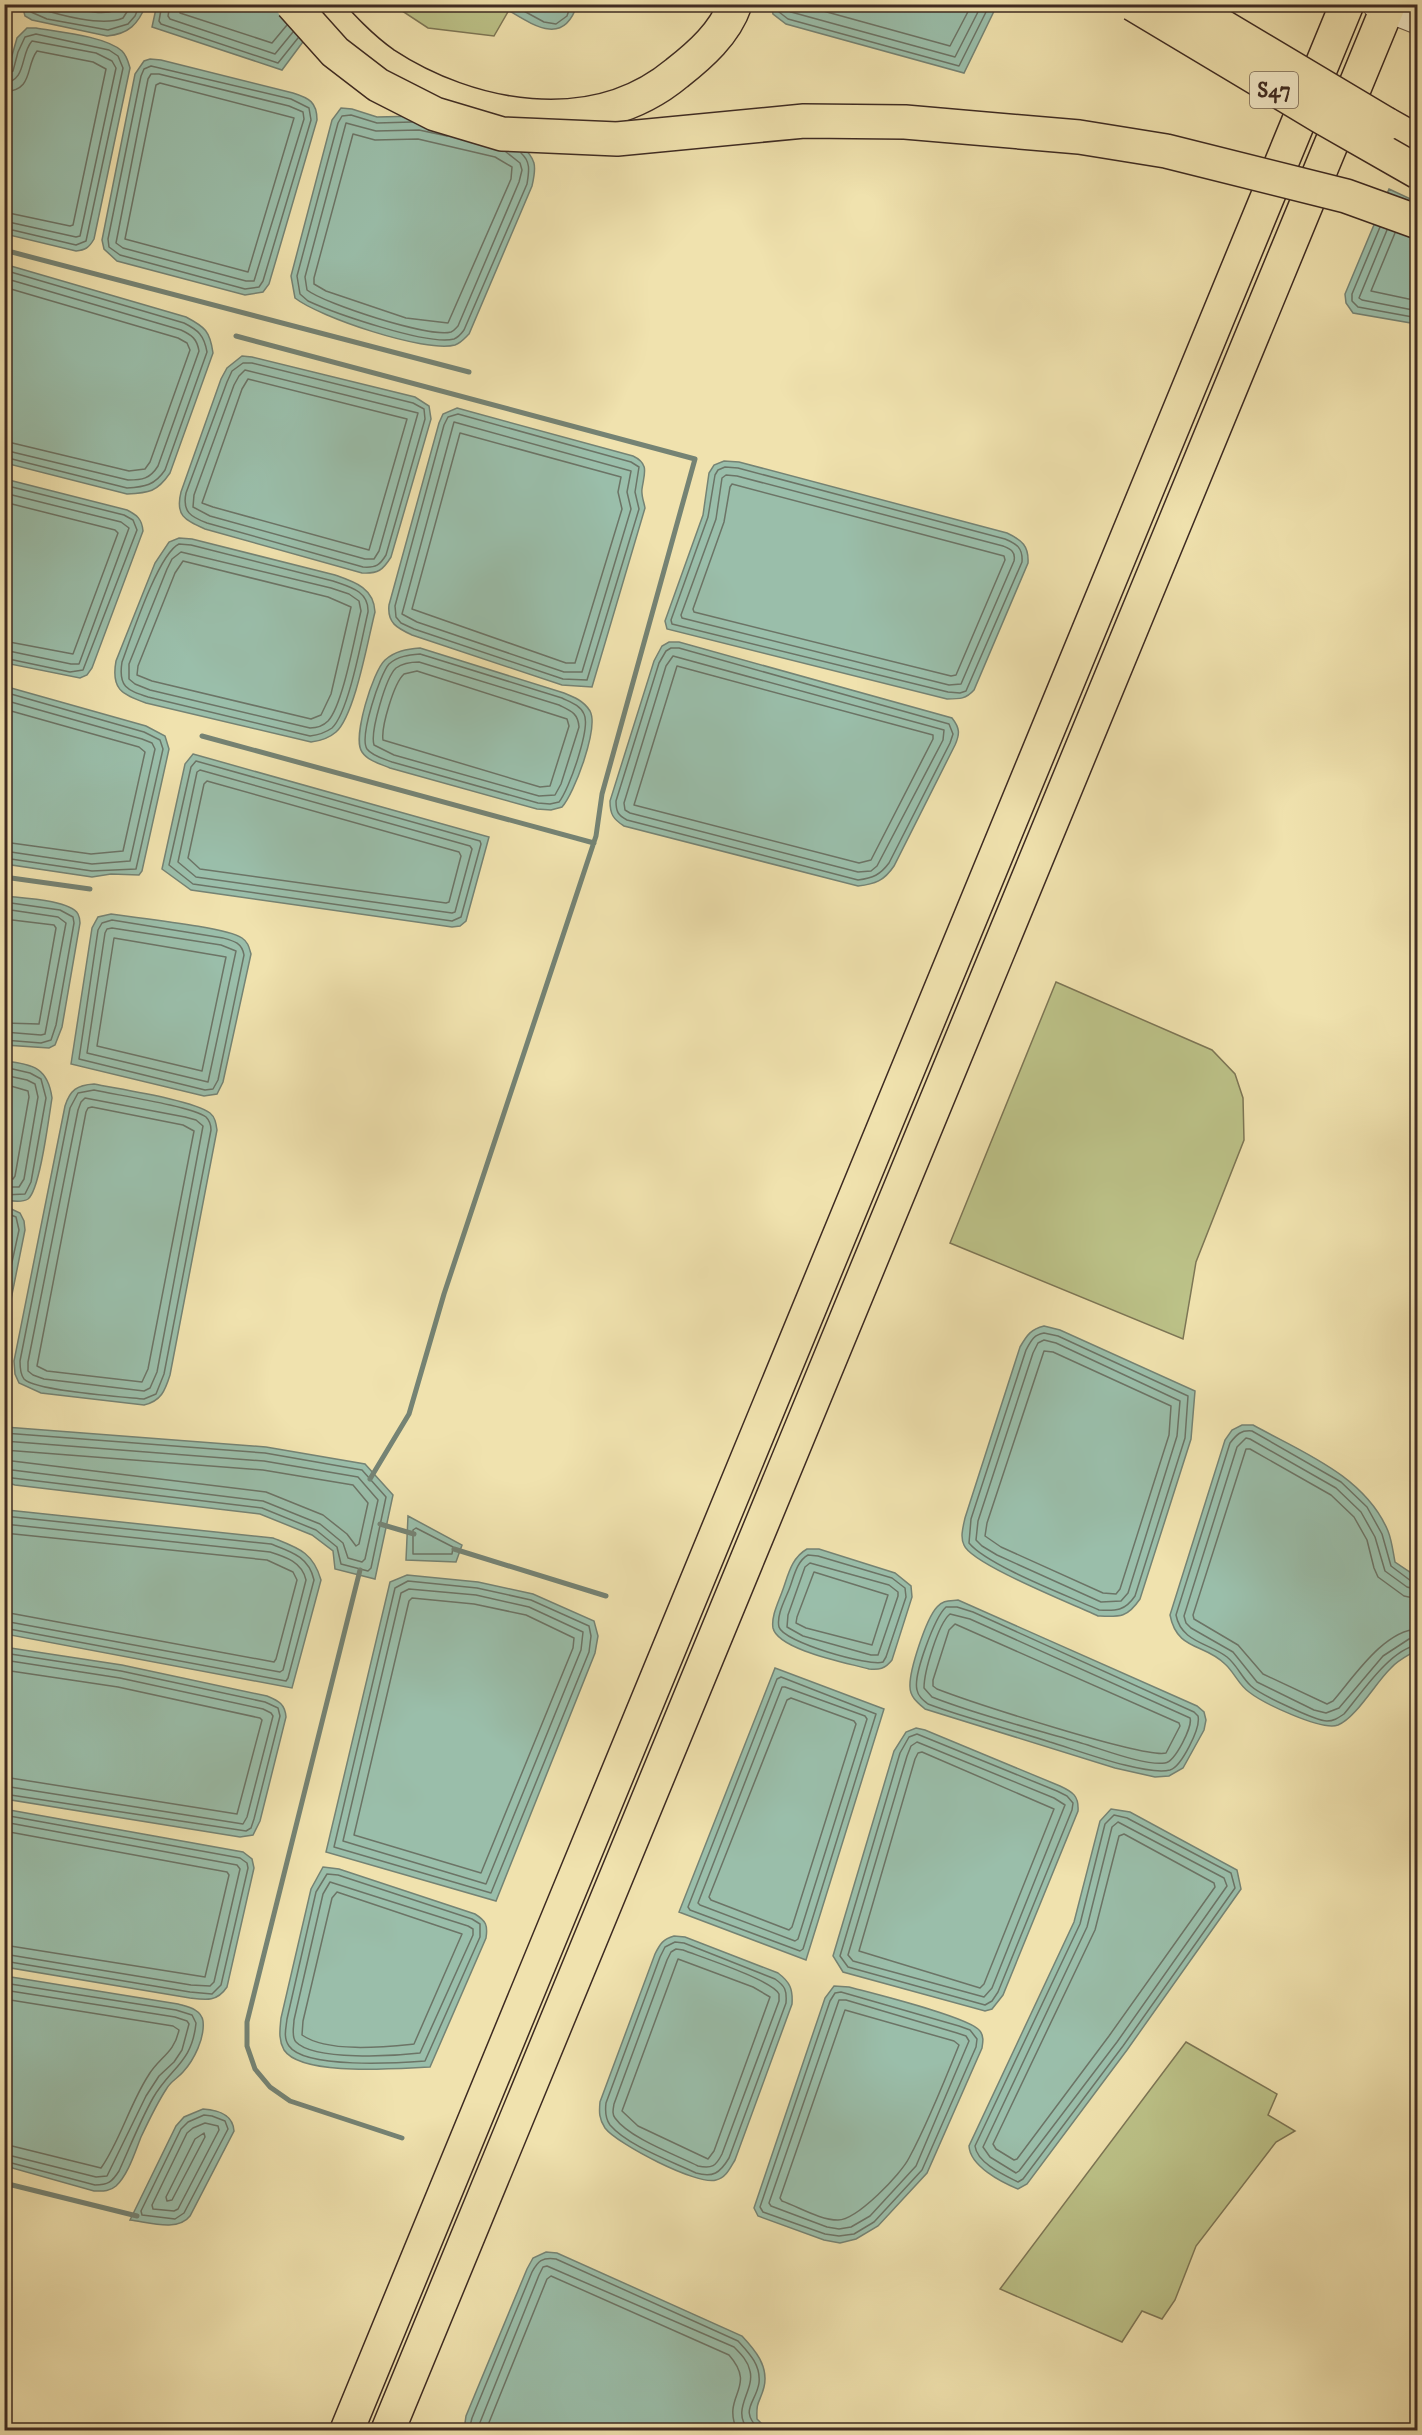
<svg xmlns="http://www.w3.org/2000/svg" width="1422" height="2435" font-family="'IM FELL DW Pica',serif">
  <rect width="100%" height="100%" fill="#f0e2ae"/>
  <filter id="stains"><feTurbulence type="fractalNoise" baseFrequency=".00333" numOctaves="4"/><feColorMatrix values="0 0 0 0 .2 0 0 0 0 .09 0 0 0 0 .02 0 0 0 .5 -.17"/></filter>
  <radialGradient id="worn" r=".72"><stop offset=".6" stop-color="#630" stop-opacity="0"/><stop offset="1" stop-color="#630" stop-opacity=".3"/></radialGradient>
  <path fill="#bcc288" stroke="#7d7655" stroke-width="1.5" d="M499 4 509 10 494 36 428 28 393 5Z
    M1056 982 1212 1050 1235 1074 1243 1098 1244 1140 1196 1262 1183 1339 950 1243Z
    M1186 2042 1277 2094 1268 2115 1295 2131 1276 2142 1196 2246 1175 2300 1162 2319 1142 2311 1122 2342 1000 2289Z"/>
  <path fill="#9abeaa" stroke="#758374" stroke-width="1.5" d="M157 4 307 5 317 23 282 70 152 27Z
    M22 5V4L146 5C138 24 129 34 107 36L32 20 25 16Z
    M499 5H577C562 51 527 20 499 5Z
    M771 5V4L997 5 964 73 786 24 773 14Z
    M27 28H36C59 32 105 36 122 51 127 56 128 61 130 68L94 239C89 248 85 250 76 251L5 234V80L17 38Z
    M150 59 161 60 293 93C309 98 317 102 317 120L269 284 263 292 245 295 117 261 104 249 102 240 135 74 144 61Z
    M341 108 352 109 377 117 420 116 520 144C536 159 537 165 532 186L469 334C465 338 461 343 455 345 425 353 319 317 295 298L291 276 332 120Z
    M1389 189 1417 202V324L1353 313 1346 303 1345 294Z
    M4 264 186 317C205 327 210 331 213 353L170 473C157 492 149 493 127 494L5 463Z
    M242 356 252 357 415 397 429 406 431 419 391 557C383 570 378 574 362 573L205 529C185 520 175 516 181 492L221 379 227 368Z
    M457 408 633 456C650 464 644 474 642 489 641 495 644 502 645 508L592 687 562 685 412 635C397 628 387 623 389 605L439 423 443 414Z
    M724 461 739 462 1007 533C1022 540 1029 546 1028 563L974 690C966 699 960 699 947 699L667 629 665 621 703 515 709 473 714 465Z
    M5 479 127 510C137 515 142 519 143 531L92 668 87 675 80 678 5 663Z
    M179 538 192 539 335 575C355 582 374 588 375 612 368 639 355 715 336 732 328 739 320 741 311 742L146 703C121 694 111 689 116 661L155 563 169 542Z
    M669 642H679L952 718C960 728 960 734 955 745L894 866C884 881 875 884 858 886L624 826C613 819 610 814 610 801L654 661 662 646Z
    M420 648 564 693C574 697 584 701 590 711 599 728 574 794 562 807L551 810 537 809 390 768C381 764 368 761 362 752 352 738 373 671 385 660 395 651 407 649 420 648Z
    M4 686 146 726 165 736 169 749 142 871 139 875 111 874 92 877 5 864Z
    M193 754 489 837 466 921 460 926 452 927 191 890 162 869 185 764Z
    M5 896C21 898 70 900 78 914 79 916 80 921 80 923L62 1027 55 1045 49 1048 5 1045Z
    M111 914C136 918 226 927 242 938 248 942 249 947 251 954L223 1082 217 1094 204 1096 71 1064 92 928 98 917Z
    M5 1061C33 1064 48 1068 52 1098 49 1116 40 1190 28 1199 22 1203 11 1201 5 1200Z
    M94 1084C118 1089 193 1100 210 1113 215 1117 216 1123 217 1130L170 1375C165 1391 161 1401 144 1405L41 1393 19 1383 15 1374 14 1361 65 1106C70 1090 77 1085 94 1084Z
    M5 1206 20 1213 24 1221 25 1230 5 1329Z
    M1044 1326 1060 1330 1195 1391 1191 1439 1140 1599C1127 1618 1120 1617 1098 1616 1075 1605 971 1564 964 1545 960 1537 963 1527 965 1518L1020 1347C1027 1335 1031 1329 1044 1326Z
    M1242 1425H1253C1302 1452 1365 1476 1388 1531 1392 1541 1393 1552 1395 1562L1417 1577V1650C1409 1655 1398 1660 1391 1668 1376 1682 1356 1718 1338 1725 1321 1731 1263 1703 1249 1692 1239 1685 1234 1672 1225 1664 1204 1643 1177 1651 1170 1615L1225 1440 1232 1430Z
    M5 1427 266 1447 365 1464 393 1495 375 1579 335 1569 333 1551 312 1535 260 1514 15 1485 5 1482Z
    M7 1510 273 1538C298 1548 313 1552 321 1580L292 1688 5 1634 4 1512Z
    M408 1516 462 1545 456 1562 406 1560Z
    M807 1549H819L895 1573 911 1586 912 1597 892 1660C885 1669 879 1670 869 1669 848 1663 778 1650 773 1628 771 1617 778 1603 782 1592 788 1576 791 1558 807 1549Z
    M407 1575 478 1582 533 1594 594 1621 598 1636 595 1653 496 1901 326 1852 390 1582Z
    M958 1600 1197 1706 1204 1712 1206 1720 1204 1730 1183 1768 1169 1776 1155 1777 1115 1768 925 1709C918 1703 910 1697 910 1687 909 1671 926 1619 937 1607 943 1600 949 1601 958 1600Z
    M4 1647 122 1665 267 1696C279 1701 285 1704 286 1717L260 1821 253 1835 240 1837 5 1799Z
    M775 1668 884 1709 806 1960 679 1912Z
    M916 1728 925 1730 1060 1786C1073 1792 1079 1796 1078 1811L1003 1995 992 2009 985 2011 843 1972 833 1956 894 1751 906 1732Z
    M4 1809 243 1852 252 1859 254 1868 227 1987C217 2002 206 2000 190 1998L5 1967Z
    M1111 1809 1130 1812 1237 1870 1241 1889 1127 2050 1027 2184 1018 2189C1001 2182 970 2166 969 2146L1074 1922 1100 1821Z
    M323 1867 339 1869 475 1914C486 1921 488 1925 486 1938L430 2067C399 2068 302 2077 284 2050 278 2039 280 2029 281 2018L311 1889Z
    M674 1936 685 1937 778 1973C790 1982 793 1989 792 2004L735 2160C730 2168 726 2178 716 2180 698 2186 617 2144 605 2128 599 2119 599 2112 600 2102L655 1954C660 1944 663 1939 674 1936Z
    M5 1976 178 2004C188 2007 201 2009 203 2021 205 2038 194 2060 183 2072 178 2078 171 2081 167 2088 157 2103 149 2120 141 2137 135 2152 128 2175 116 2186 109 2192 102 2191 94 2191L5 2166Z
    M834 1986 849 1987C871 1993 970 2017 980 2031 984 2036 983 2042 982 2048L927 2173 878 2226 856 2239 840 2243 824 2240 758 2216 754 2208 825 1998Z
    M203 2109C218 2110 233 2114 234 2131L190 2216C178 2232 148 2222 130 2220L176 2126 184 2117Z
    M546 2252 557 2253 742 2336C755 2350 769 2366 764 2387 760 2403 756 2400 757 2419L768 2430H464L466 2416 527 2269 533 2258Z"/>
  <g fill="none" stroke-linecap="round" stroke-linejoin="round">
    <path stroke="#6c7466" stroke-width="1.5" d="M28 4 31 12 47 19 108 30 128 24 135 16 140 4
      M36 4 38 8C59 15 103 27 123 18L132 4
      M58 4C75 8 112 21 122 4
      M162 4 159 21 161 24 278 63 298 38
      M170 4 168 16 170 19 275 54 293 32
      M179 4 180 13 272 43 287 25
      M511 4 544 22 556 24 567 16 571 4
      M777 4 779 12 788 19 959 66 990 4
      M785 4 786 9 791 12 955 57 982 4
      M798 4 950 46 972 4
      M151 66 291 99 309 108 311 120 263 281 259 287 245 289 120 255 109 247 108 239 141 76 144 69Z
      M151 74H159L289 106 303 112 304 119 254 281H246L123 248 116 243 148 79Z
      M4 75 13 71 18 52 25 37 36 34 109 50 118 56 123 68 86 241 76 245 4 228
      M4 83C27 81 20 54 32 41L96 53 112 61 116 68 80 236 76 237 4 221
      M160 83 294 118 248 272 125 239 156 85Z
      M4 92C34 90 25 67 37 51L93 62 106 69 73 225 70 226 4 212
      M412 122 377 123 351 115 342 116 338 123 297 276 300 294 308 301C334 313 428 346 454 339 459 337 461 334 464 330L527 184C529 171 531 162 521 153
      M353 134 375 140 418 139 495 157 512 167 511 179 448 323 406 318 326 291 314 284V278Z
      M447 136 419 130 376 131 346 123 305 277 307 290C325 304 430 338 451 332 454 331 455 329 458 326L519 182 522 170 520 163 506 152
      M1380 227 1352 294V301L1358 307 1418 318
      M1387 230 1359 298 1362 300 1418 311
      M1395 233 1371 291 1418 301
      M4 270 184 323C198 330 204 335 207 352L165 470C155 485 145 487 127 488L4 457
      M4 278 181 330C192 335 197 339 199 351L158 466C150 479 142 480 128 480L4 450
      M4 287 178 338 187 343 190 350 150 462 145 469 129 471 4 441
      M243 363H252L413 403 424 409 425 419 386 555C380 565 376 568 363 567L207 523C191 517 182 512 186 493L227 382 232 371Z
      M245 370 418 413 379 551 374 559H365L210 516 193 507 194 495 234 385 239 376Z
      M248 379 407 419 369 550 213 507 202 503 242 389Z
      M458 414 631 462 639 467 635 492 639 509 587 680 563 679 414 629 401 623 396 617 395 606 444 425 448 417Z
      M454 422 631 471 627 492 631 509 582 672H564L417 622 402 614Z
      M460 433 621 477 618 492 622 509 575 663H566L412 609Z
      M725 467 738 468 1005 539C1017 544 1023 548 1022 562L966 691 960 693 948 692 672 624 671 620 708 517 715 475 718 470Z
      M726 475 737 476 1003 546C1010 549 1016 551 1014 561L961 684 949 685 682 618 681 615 716 519 722 478Z
      M732 484 1004 556 1005 560 956 675 951 676 694 612 693 609 724 522 730 487Z
      M4 485 124 515 133 520 137 530 83 670 70 672 4 658
      M4 493 121 522 129 528 79 664H71L4 650
      M4 502 115 530 118 533 73 654 4 641
      M179 544 191 545 333 581C350 587 369 591 368 612 362 637 349 712 332 728 325 733 318 735 310 736L148 697C127 690 118 687 122 662 131 638 158 554 179 544Z
      M181 552 331 588 349 594 359 601 361 611C355 635 343 705 328 721 323 726 317 728 310 728L150 690 135 684 129 679V664L167 569 172 559Z
      M183 561 328 597 351 607 331 694 321 715 311 719 152 681 137 675 138 666 175 573Z
      M671 648H679L949 724 953 734 950 743 889 863C880 875 873 878 858 880L627 820C618 815 616 812 616 801L659 663 666 651Z
      M420 654 562 698C570 702 580 705 584 714 591 727 569 790 559 802L550 804 538 803 392 762C384 759 372 756 367 749 359 737 380 674 389 664 398 656 409 655 420 654Z
      M673 656 944 730 943 740 877 866 871 871 858 872 630 813 625 810 624 803 666 666Z
      M419 662 559 705C571 711 578 713 579 727L561 784 555 795 539 796 394 755 374 745C370 732 386 677 396 668 403 663 411 662 419 662Z
      M677 666 933 735V739L871 860 859 863 634 805Z
      M417 671 567 719 569 726 550 786 540 787 383 740C381 727 394 683 404 674Z
      M4 692 144 732 160 740 163 749 136 869 92 871 4 858
      M4 700 142 739 152 743 155 749 130 861 92 864 4 851
      M4 709 139 747 145 752 123 851 91 854 4 842
      M196 761 480 841 481 844 461 917 452 921 193 884 169 865 191 767Z
      M200 770 470 846 472 849 455 912 452 913 196 877 178 862 197 772Z
      M207 781 459 852 461 856 449 902 446 903 200 869 188 858 204 784Z
      M4 902 60 910 73 917 74 923 56 1025 51 1040 41 1043 4 1040
      M4 909 58 917 66 923 45 1034 41 1035 4 1032
      M4 919 54 925 56 928 39 1024 4 1023
      M112 920 223 938C234 941 242 943 244 955L218 1080 213 1089 205 1090 79 1059 98 930 102 923Z
      M112 928 221 945 236 951 208 1082 87 1053 105 933 107 929Z
      M114 938 226 957 202 1071 97 1046Z
      M4 1067 30 1073 41 1079 46 1098 31 1182 25 1194 4 1195
      M4 1075 27 1080 35 1084 38 1097 24 1179 19 1187H4
      M4 1084 28 1091 29 1097 15 1176 13 1179 4 1178
      M94 1090C116 1095 191 1106 206 1117 210 1121 211 1125 211 1130L164 1374 156 1394 144 1399C124 1397 35 1391 24 1379 20 1374 20 1367 20 1361L70 1108 78 1093Z
      M85 1098 185 1117 196 1120 203 1126 157 1372 150 1388 144 1391 44 1379 33 1375 28 1371V1362L78 1110 81 1102Z
      M92 1107 183 1125 194 1131 148 1369 142 1382 47 1371 37 1366 86 1112 88 1108Z
      M4 1212 16 1217 19 1230 4 1299
      M1044 1333 1058 1336 1188 1396 1185 1438 1135 1596C1125 1611 1116 1611 1099 1610 1069 1596 988 1566 969 1543L971 1519 1026 1350C1031 1341 1033 1335 1044 1333Z
      M1044 1340 1056 1343 1180 1401 1177 1436 1128 1593 1121 1601 1101 1602 997 1555 982 1546 976 1540 978 1521 1033 1353 1038 1343Z
      M1044 1351 1053 1352 1171 1406 1169 1435 1120 1589 1116 1594 1103 1593 1001 1547 985 1536 987 1523Z
      M4 1433 265 1453 362 1470 386 1497 371 1568 368 1571 341 1564 337 1547 316 1530 262 1508 4 1477
      M4 1441 264 1461 358 1477 378 1500 365 1559 362 1562 348 1558 343 1543 320 1524 263 1501 4 1469
      M4 1450 263 1470 353 1485 368 1503 359 1544 356 1546 347 1534 323 1515 266 1492 4 1460
      M4 1516 271 1544C292 1552 309 1557 314 1580L288 1678 286 1681 4 1628
      M4 1524 270 1552C286 1557 302 1562 306 1580L283 1670 280 1672 4 1621
      M416 1528 453 1547 452 1554H413V1530Z
      M4 1533 267 1560 293 1572 297 1580 276 1659 274 1662 4 1612
      M808 1555 818 1556 892 1578 905 1588 906 1597 886 1657 883 1662C870 1667 783 1642 779 1627 776 1615 786 1598 790 1587 794 1576 797 1561 808 1555Z
      M810 1563 889 1585 898 1592V1596L878 1655H871L803 1636 787 1627 788 1615 805 1567Z
      M814 1572 888 1595 872 1645 806 1628 796 1623 797 1617Z
      M408 1581 477 1588 531 1600 589 1626 591 1636 589 1652 491 1893 334 1847 395 1588Z
      M1418 1582 1411 1581 1391 1566 1382 1534 1367 1507 1341 1482 1252 1431C1241 1430 1237 1434 1230 1443L1176 1615C1181 1642 1209 1643 1227 1657 1237 1665 1242 1678 1251 1686 1259 1694 1316 1721 1327 1721 1334 1721 1338 1718 1344 1714 1361 1694 1390 1649 1418 1645
      M409 1589 476 1595 529 1607 583 1632 581 1650 486 1884 343 1841 401 1593Z
      M1418 1590 1407 1587 1385 1571 1375 1537 1361 1512 1336 1488 1250 1439 1246 1438 1237 1447 1184 1616 1186 1623 1191 1628 1233 1652 1257 1682 1314 1710 1326 1713 1339 1708 1383 1656 1409 1639 1418 1638
      M412 1598 474 1604 526 1615 574 1638 573 1648 481 1873 354 1835 409 1601Z
      M1418 1599 1404 1596 1378 1577 1374 1568 1367 1540 1354 1517 1331 1495 1250 1449H1246L1193 1615 1194 1619 1238 1645 1263 1674 1327 1704 1333 1701C1353 1678 1384 1630 1418 1629
      M946 1607H957L973 1612 1194 1712 1198 1716C1201 1728 1181 1767 1170 1770 1145 1776 1077 1750 1050 1742 1010 1729 968 1719 928 1704 923 1700 918 1696 917 1690 913 1675 935 1617 946 1607Z
      M950 1614 970 1619 1190 1718C1193 1726 1175 1762 1165 1763 1145 1766 1102 1749 1081 1743 1031 1728 980 1716 932 1697L924 1688C924 1672 938 1624 950 1614Z
      M955 1624 1179 1723 1180 1726 1166 1753C1145 1759 968 1701 937 1689L933 1686V1680L949 1630Z
      M4 1653 121 1671 265 1702 278 1708 280 1716 254 1819 251 1828 246 1831 4 1794
      M4 1660 120 1678 263 1709 271 1713 273 1716 247 1817 243 1824 4 1786
      M4 1670 118 1687 260 1718 262 1720 237 1814 4 1777
      M781 1677 876 1714 803 1949 800 1951 690 1910 688 1907 777 1679Z
      M782 1687H785L865 1716 867 1719 798 1939 795 1941 700 1905 698 1903Z
      M791 1698 854 1721 856 1724 792 1927 789 1930 711 1900 709 1897 787 1700Z
      M917 1734 1057 1791 1067 1796 1073 1803 1072 1810 998 1992 992 2001 985 2005 848 1967 840 1956 900 1753 909 1737Z
      M917 1742 1054 1798 1065 1805 992 1988 984 1997 853 1961 848 1955 907 1756 911 1746Z
      M922 1752 1054 1809 984 1984 980 1988 859 1951 915 1759 918 1753Z
      M4 1815 240 1858 247 1863 248 1868 221 1985 212 1994 190 1992 4 1961
      M1114 1815 1127 1818 1231 1873 1235 1888 1123 2046 1023 2179 1018 2182C1004 2175 977 2163 975 2146L1080 1924 1105 1824Z
      M4 1822 237 1865 240 1869 214 1982 210 1986 191 1985 4 1954
      M1118 1822 1224 1878 1227 1886 1117 2042 1019 2171 1016 2173 990 2157 983 2147 1087 1927 1112 1827Z
      M4 1831 227 1872 229 1875 205 1977 4 1945
      M1124 1834 1214 1883 1215 1887 1109 2036 1017 2159 1014 2160 996 2149 993 2144 1095 1930 1119 1836Z
      M327 1874 338 1875 472 1919 480 1924V1937L425 2061C398 2063 305 2069 289 2046 283 2038 286 2028 287 2019L316 1892Z
      M330 1882 468 1926 473 1929V1935L420 2053C395 2056 314 2061 296 2042 291 2037 294 2026 294 2020L323 1894Z
      M337 1892 462 1934 414 2044C384 2047 328 2053 302 2035L303 2021 332 1898Z
      M675 1942 684 1943 775 1979C785 1986 787 1990 786 2003L729 2158C720 2173 713 2178 696 2173 671 2161 628 2146 610 2125 605 2118 605 2111 606 2103L660 1957 665 1947Z
      M676 1949 683 1950C701 1957 772 1980 779 1994V2001L722 2154C716 2166 712 2169 698 2166 676 2155 629 2138 615 2118 612 2114 613 2110 614 2104L667 1960 671 1952Z
      M678 1959 753 1987 770 1997 714 2151 708 2159 638 2126 622 2111Z
      M4 1983 176 2010 192 2015 196 2023C192 2063 171 2067 153 2098 140 2121 130 2147 119 2171 112 2182 108 2185 95 2185L4 2161
      M4 1990 175 2017 187 2021 189 2024 182 2050 174 2062 159 2076 146 2096 107 2176 96 2177 4 2154
      M841 1992 959 2026 970 2030 977 2039 976 2047 922 2170 874 2222 854 2234 839 2236 825 2234 763 2212 760 2207 830 2001 835 1993Z
      M4 1999 173 2026 179 2030C174 2054 159 2057 148 2076 130 2104 119 2143 101 2168L4 2144
      M839 2000H846L957 2033 966 2036 969 2041 916 2166 870 2216 851 2227 839 2229 827 2227 771 2206 769 2203Z
      M845 2010 954 2041 959 2045C945 2080 927 2125 909 2158 901 2174 857 2220 838 2220 820 2220 799 2207 782 2201L780 2198Z
      M204 2115 212 2116 225 2121 228 2129 184 2213 175 2219 142 2215 141 2211 181 2129 188 2122Z
      M205 2123 218 2126 219 2130 178 2209 174 2211 153 2209 152 2205 187 2133 193 2128Z
      M204 2133 205 2137 172 2200 167 2201 166 2197 195 2139Z
      M469 2430 472 2418 532 2272C538 2261 542 2257 556 2259L738 2341C749 2353 761 2365 759 2383 756 2403 738 2410 760 2430
      M477 2430 539 2275 543 2267 547 2266 734 2347C741 2354 748 2361 750 2371 755 2391 730 2410 749 2430
      M486 2430 547 2279 551 2276 729 2355C758 2388 721 2395 737 2430"/>
    <path stroke="#758374" stroke-width="5" d="M4 250 469 372
      M236 336 695 459 602 794 596 836 444 1294 409 1414 370 1479
      M202 736 594 843
      M4 877 90 889
      M380 1524 414 1534
      M454 1549 606 1596
      M360 1570 247 2022V2046L255 2069 270 2087 290 2101 402 2138
      M4 2183 137 2216"/>
    <g stroke="#6a5945" stroke-width="28">
      <path id="minor" d="M1375 4 1418 21"/>
    </g>
    <g stroke="#3e2b22" stroke-width="36">
      <path id="major" d="M347 2430 1347 4
        M388 2430 1389 4"/>
    </g>
    <g stroke="#3e2b22" stroke-width="36">
      <path id="highway" d="M321 4C341 26 360 47 384 64 469 120 593 143 677 73 700 55 725 33 735 4
        M1386 124 1418 142"/>
    </g>
    <use href="#minor" stroke="#f5ecca" stroke-width="26"/>
    <use href="#major" stroke="#f0e2ae" stroke-width="33"/>
    <use href="#highway" stroke="#f0e2ae" stroke-width="33"/>
    <g stroke="#3e2b22" stroke-width="36" stroke-linecap="butt">
      <path id="highway-bridge" d="M292 4 335 52 378 85 435 114 502 134 617 139 804 121 905 122 1079 137 1166 151 1346 196 1418 222
        M1133 4 1320 116 1418 172
        M1185 4 1386 124"/>
    </g>
    <use href="#highway-bridge" stroke="#f0e2ae" stroke-width="33"/>
  </g>
  <g text-anchor="middle" stroke-width="5" stroke-linejoin="round" paint-order="stroke">
    <rect fill="#f5ecca" stroke="#756554" stroke-width="1.5" x="1250" y="72" width="48" height="36" rx="4.5"/>
    <g font-size="21" font-weight="bold" fill="#3e2b22">
      <text x="1274" y="97">S47</text>
    </g>
  </g>
  <rect width="1422" height="2435" fill="none" stroke="#f0e2ae" stroke-width="24"/>
  <rect x="6" y="6" width="1410" height="2423" fill="none" stroke="#3e2b22" stroke-width="3"/>
  <rect x="12" y="12" width="1398" height="2411" fill="none" stroke="#3e2b22" stroke-width="1.5"/>
  <rect width="100%" height="100%" filter="url(#stains)"/>
  <rect width="100%" height="100%" fill="url(#worn)"/>
</svg>
